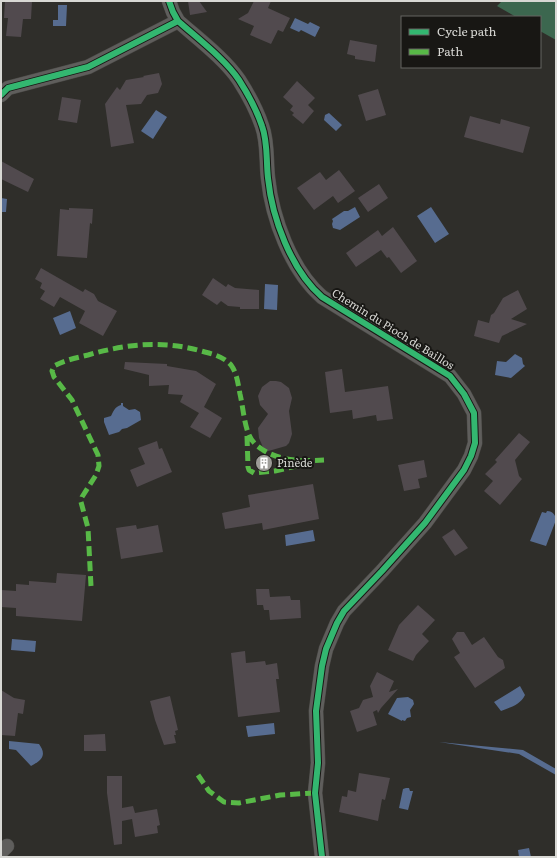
<svg xmlns="http://www.w3.org/2000/svg" width="557" height="858" font-family="Literata,serif">
  <rect width="100%" height="100%" fill="#2f2e2a"/>
  <path fill="#3c674f" d="M502 1H556V40L540 31V17H516L497 6Z"/>
  <path fill="#576c90" d="M58 5H67L66 26H53V20H58Z
    M295 18 308 24 310 22 320 27 315 37 301 30 299 32 290 28Z
    M156 110 167 117 153 139 141 131Z
    M329 113 342 125 336 131 324 120 325 115Z
    M1 198 7 199 6 212H1Z
    M355 207 360 217 340 230 333 228 332 224 333 221 332 219 344 211H348Z
    M431 207 449 234 435 243 417 216Z
    M265 284 278 285 277 310 264 309Z
    M70 311 76 328 60 335 53 318Z
    M515 354 522 358 523 364 525 366 511 378 495 375 497 361 506 362Z
    M121 403H123V406L129 410 135 409 140 412 141 420 127 428 122 429 119 432 109 435 104 422V418L111 416C114 410 115 407 121 405Z
    M547 511C553 511 556 516 556 520L546 546 530 541 542 512 546 513Z
    M313 530 315 541 286 546 285 535Z
    M12 639 36 641 35 652 11 650Z
    M520 686 525 695C520 705 511 707 501 711L494 702Z
    M408 697 413 700 414 704 410 710 411 717 407 718 405 721 402 720V721L388 714 397 698Z
    M274 723 275 734 248 737 246 726Z
    M9 741 39 744C47 755 42 760 31 766L16 750 9 749Z
    M439 742 523 750 556 769V775L519 754Z
    M406 788H409L410 791H413L408 810 399 808 403 789Z
    M529 848 531 857H519L518 850Z"/>
  <path fill="#514a4e" d="M5 1H32L31 19H23L21 37 6 36 8 18H4Z
    M188 1H199L207 12 190 15Z
    M254 1H271L268 8 290 18 283 32 278 30 271 44 250 35 254 26 238 19 248 13Z
    M350 40 377 45 375 62 355 59V56L347 54Z
    M159 73 162 84 158 93 147 95 141 104 126 105 134 143 111 147 105 104 117 87 120 90 126 80 144 77 143 76Z
    M297 81 315 98 308 105 314 111 303 124 292 115 294 113 290 110 293 106 283 97Z
    M378 89 386 115 366 121 358 95Z
    M62 97 81 100 77 123 58 120Z
    M470 116 500 124 501 119 530 127 523 153 464 137Z
    M1 161 34 179 28 192 1 179Z
    M339 170 355 191 338 203 333 196 314 210 297 188 320 172 326 180Z
    M379 184 388 198 368 212 358 198Z
    M69 208 93 209 92 224 90 223 87 258 57 256 60 209 69 210Z
    M393 227 417 261 401 273 389 257 387 258 381 250 356 267 346 253 378 230 382 236Z
    M41 268 83 292 85 289 94 294 98 301 117 311 103 336 79 323 85 311 60 297 54 307 40 299 45 291 40 288 42 283 35 279Z
    M213 278 226 287 228 284 235 288 259 290V309H240V307L228 306 221 301 217 305 202 295Z
    M518 290 527 309 511 319 527 324 502 336 499 343 474 336 478 320 489 323 491 315 494 313 503 298Z
    M125 362 167 364V366L196 371 216 384 204 407 222 418 210 438 190 427 199 413 180 402 183 395 168 394 169 385 149 386V375L124 369Z
    M342 369 345 392 388 386 393 419 377 421 376 415 353 419 352 410 330 413 325 372Z
    M270 381H276L281 382 289 388 292 398 289 411 292 434 289 443 286 446 265 452 259 438 258 428 268 414 260 405 258 396 262 387Z
    M519 433 530 442 515 460 519 476 522 479 500 505 484 491 493 481 485 474 497 462 495 460Z
    M157 441 159 449 162 448 172 472 137 487 130 470 145 464 138 448Z
    M424 460 427 477 418 479 420 488 404 491 398 465Z
    M313 484 319 519 263 530 262 523 225 529 222 513 250 507 248 495Z
    M136 525 137 529 158 525 163 552 121 559 116 528Z
    M454 529 468 548 455 556 442 537Z
    M57 573 86 575 82 621 16 616V608L1 607V590L16 591V584L29 585V581L56 583Z
    M256 589H269L270 597 290 596 291 600H300L301 618 270 620 269 610H264L263 605H257Z
    M418 605 435 620 422 634 429 641 416 655 413 661 388 650 399 625Z
    M457 632H464L472 645 484 637 498 657 503 660 505 668 475 688 454 657 460 653 452 639Z
    M245 651 246 663 265 661 266 665 277 663 279 679H276L280 712 238 717 231 653Z
    M377 672 394 681 389 692 398 689 381 708 378 713 377 710 373 712 377 725 357 732 350 711 359 708 363 700 373 697 370 686Z
    M1 690 14 698 25 700 23 714 18 713 15 736 1 735Z
    M170 696 178 730 175 731 176 735H174L176 743 164 745 155 720 150 701Z
    M105 734 106 751H84V735Z
    M359 773 390 778 385 800 382 799 378 821 339 812 342 796 347 797 348 790 356 792Z
    M107 776H122V808L133 806 135 813 157 809 160 825 157 826 158 833 135 837 132 819 122 821V844L114 845 107 793Z"/>
  <g fill="none" stroke-linecap="round" stroke-linejoin="round">
    <g stroke="#4d4c49" stroke-width="15">
      <path id="minor" d="M169 1 173 12 178 21C197 38 225 59 239 80 248 94 257 111 262 126 268 142 266 161 268 178 272 218 291 270 322 297L450 376 464 394 474 413 475 443 471 456 464 470 425 523 382 571 344 611 337 623 326 649 322 666 316 711 318 763 315 793 322 857
        M1 95 8 88 88 67 178 21
        M1 852 7 846"/>
    </g>
    <use href="#minor" stroke="#5f5e5c" stroke-width="14"/>
    <path stroke="#58b947" stroke-width="5" stroke-dasharray="10 5" stroke-linecap="butt" d="M247 436 248 467 249 470 254 473 275 471 305 464
      M91 586 88 528 81 502 82 497 96 475 99 466 98 455 72 400 54 377 52 371 54 366C65 360 76 358 88 355 126 344 163 340 201 351 212 354 223 356 231 365 237 373 238 384 240 394 243 407 244 423 249 435 252 442 257 446 263 450 283 462 302 461 324 460
      M198 775 209 791 224 802 239 803 280 795 315 793"/>
    <g stroke="#181714" stroke-width="8">
      <path id="cycleway" d="M169 1 173 12 178 21C197 38 225 59 239 80 248 94 257 111 262 126 268 142 266 161 268 178 272 218 291 270 322 297L450 376 464 394 474 413 475 443 471 456 464 470 425 523 382 571 344 611 337 623 326 649 322 666 316 711 318 763 315 793 322 857
        M1 95 8 88 88 67 178 21"/>
    </g>
    <use href="#cycleway" stroke="#33b770" stroke-width="6"/>
  </g>
  <defs>
    <g id="building-disc" transform="scale(0.9)"><circle r="9.5" fill="#9d9c98" stroke="#181714"/><path d="M-4-6H4V6H1V3H-1V6H-4ZM-2.5-4.3h1.7v1.8h-1.7ZM.8-4.3h1.7v1.8H.8ZM-2.5-1h1.7V.8h-1.7ZM.8-1h1.7V.8H.8Z" fill="#fff"/></g>
  </defs>
  <g fill-rule="evenodd">
    <use href="#building-disc" x="264" y="463"/>
  </g>
  <g text-anchor="middle" stroke-width="4" stroke-linejoin="round" paint-order="stroke">
    <g font-size="11" fill="#d8d8d4" stroke="#181714">
      <text transform="translate(393 329) rotate(32)" y="4">Chemin du Pioch de Baillos</text>
    </g>
    <g font-size="11" fill="#d8d8d4" stroke="#181714" text-anchor="start">
      <text x="277" y="467">Pinède</text>
    </g>
  </g>
  <rect width="557" height="858" fill="none" stroke="#d8d8d4" stroke-width="4"/>
  <rect x="401" y="16" width="140" height="52" fill="#181714" stroke="#656461"/>
  <rect x="409" y="29" width="20" height="6" fill="#33b770" stroke="#656461"/>
  <text x="437" y="36" font-size="12" fill="#d8d8d4">Cycle path</text>
  <rect x="409" y="49" width="20" height="6" fill="#58b947" stroke="#656461"/>
  <text x="437" y="56" font-size="12" fill="#d8d8d4">Path</text>
</svg>
